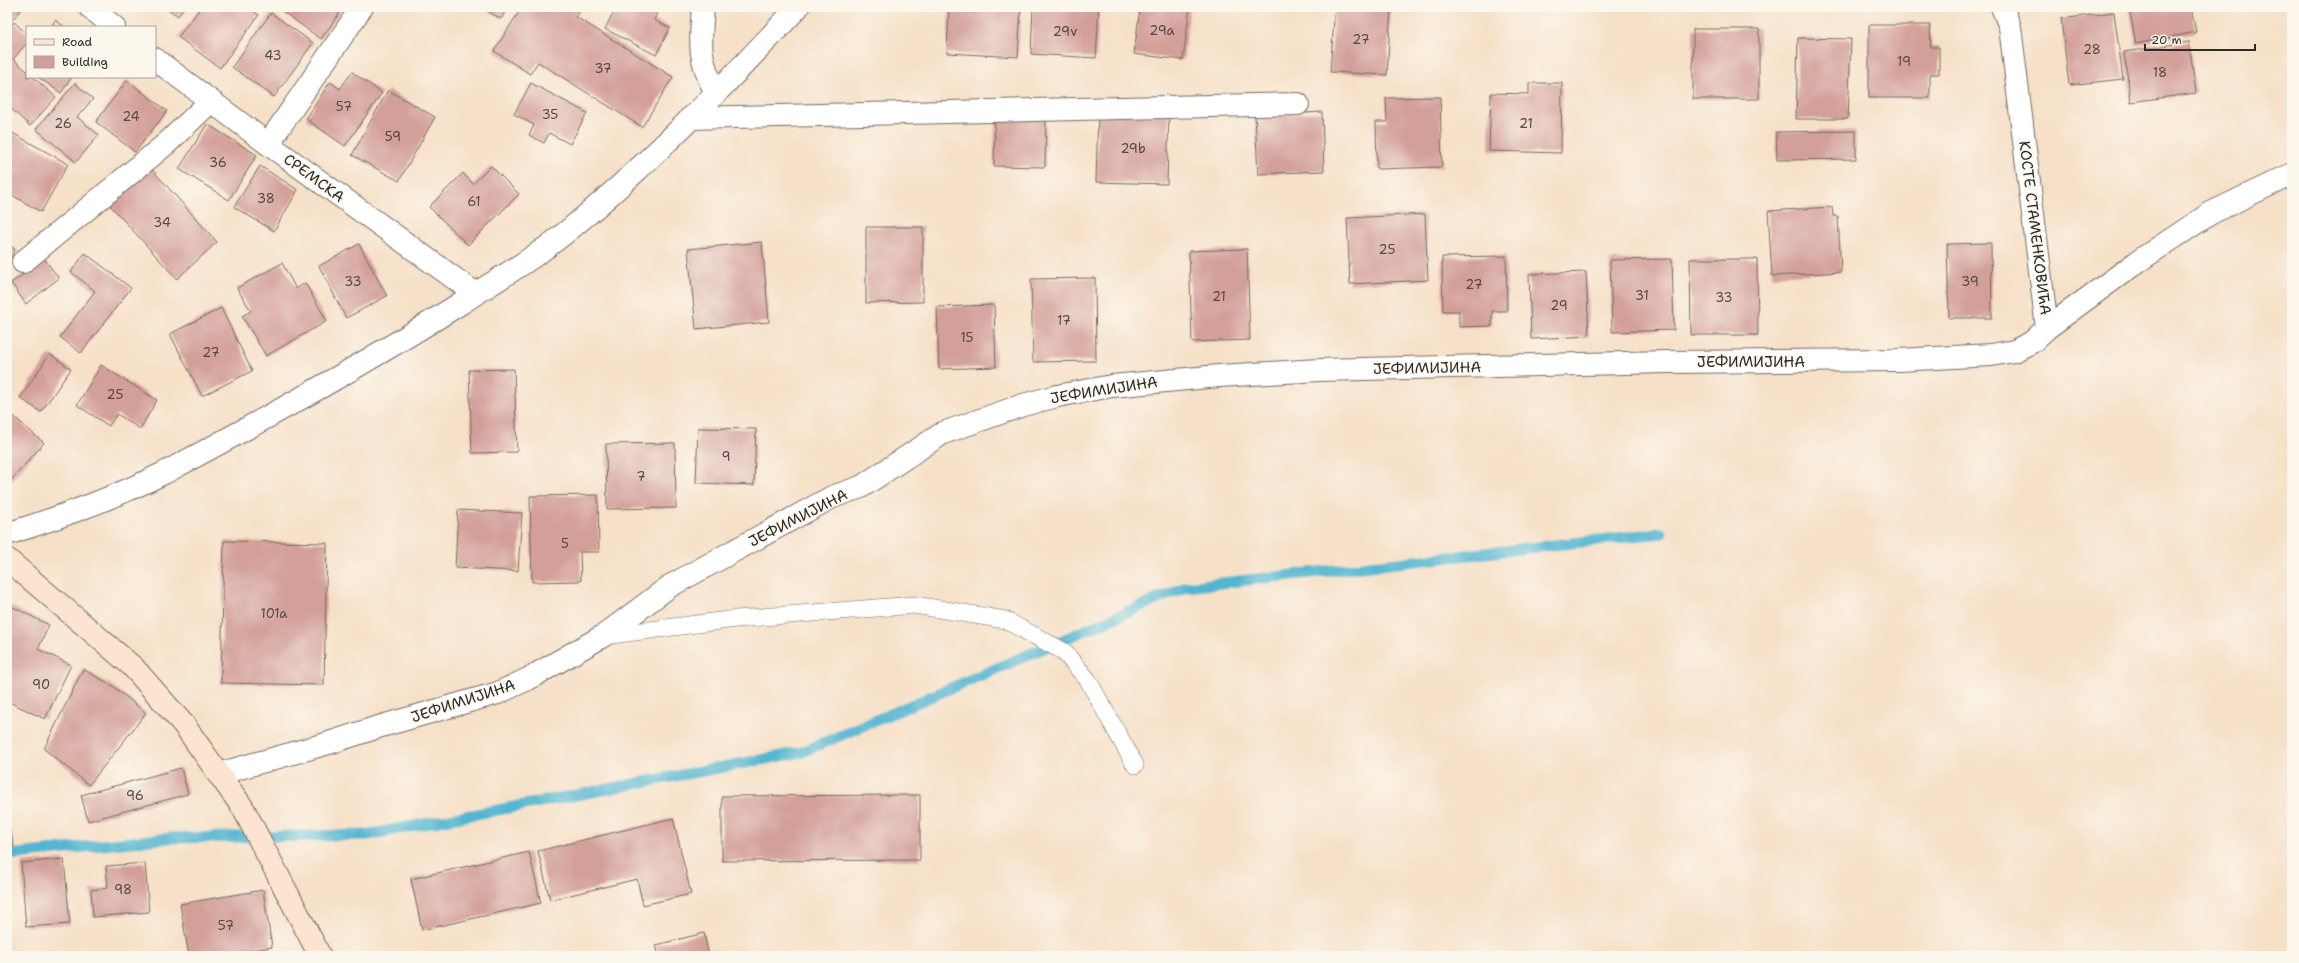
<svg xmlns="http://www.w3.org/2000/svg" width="2299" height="963" font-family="'Shantell Sans',sans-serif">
  <rect width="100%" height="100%" fill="#fbf7ec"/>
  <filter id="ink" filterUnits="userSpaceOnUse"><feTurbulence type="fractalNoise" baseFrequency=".025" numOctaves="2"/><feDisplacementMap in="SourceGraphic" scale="8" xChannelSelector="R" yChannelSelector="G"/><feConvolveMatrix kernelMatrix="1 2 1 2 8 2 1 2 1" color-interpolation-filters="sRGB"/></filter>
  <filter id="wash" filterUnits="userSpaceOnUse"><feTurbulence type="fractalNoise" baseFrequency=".012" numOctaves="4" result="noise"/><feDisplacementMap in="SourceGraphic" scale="16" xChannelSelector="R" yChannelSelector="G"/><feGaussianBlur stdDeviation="0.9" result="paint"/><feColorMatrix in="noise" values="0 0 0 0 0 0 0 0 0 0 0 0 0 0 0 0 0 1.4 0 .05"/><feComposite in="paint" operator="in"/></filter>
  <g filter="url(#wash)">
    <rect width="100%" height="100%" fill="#f6e0c7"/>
    <path fill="#f3d4bf" d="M2292 953V956H2039Z"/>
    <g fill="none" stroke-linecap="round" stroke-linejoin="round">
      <path stroke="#52b6d1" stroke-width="11" d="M7 855 170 838 366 835 802 752 1186 587 1661 533"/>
    </g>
    <g id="blocks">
      <path fill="#d39f99" d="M7 7H24L7 25Z
        M165 7H184L178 16Z
        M201 7H248L259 15 220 68 178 37Z
        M276 7H344L321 39Z
        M481 7H508L501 19Z
        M522 7H582L576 17 673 77 642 127 538 62 530 74 494 51Z
        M616 7H627L633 10 635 7 660 8 654 20 670 28 656 55 605 29Z
        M949 7H1021L1018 57 947 53Z
        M1033 7H1099L1096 58 1031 54Z
        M1140 7H1190L1183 60 1134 54Z
        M1335 7H1391L1387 75 1330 72Z
        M2129 7H2191L2196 32 2136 44Z
        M2114 12 2123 79 2069 85 2061 19Z
        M271 13 313 43 274 97 232 67Z
        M55 20 65 27H51Z
        M14 22 27 34V43L13 59 27 71V77H33L56 97 30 126 7 105V29Z
        M1869 25H1930L1931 47H1939V74H1930V98H1869Z
        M1693 29H1759V99H1693Z
        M1798 38 1851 39 1848 119H1796Z
        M2189 42 2196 93 2131 102 2124 52Z
        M352 72 382 93 345 146 306 119 330 82 340 89Z
        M38 77H72L61 93Z
        M127 80 167 111 135 152 96 122Z
        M75 83 93 99 77 117 99 135 76 162 36 129Z
        M531 83 587 113 570 144 549 133 544 143 529 135 534 125 514 114Z
        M1529 83H1562L1561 153 1489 151 1491 93 1529 94Z
        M388 90 435 117 399 181 352 155Z
        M1440 97 1442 167 1377 169 1376 122H1387L1386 98Z
        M1098 112 1169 113 1167 184 1096 182Z
        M1322 112 1324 171 1258 174 1255 116Z
        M995 114 1046 115 1045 167 994 166Z
        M207 124 257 155 229 200 179 169Z
        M7 130 68 164 41 212 7 192Z
        M1856 131V159L1777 160 1776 132Z
        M148 165 217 242 177 279 107 202Z
        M260 166 298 190 274 231 234 207Z
        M491 166 519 194 468 245 429 207 463 173 473 184Z
        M1832 207 1833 216H1838L1841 272 1772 276 1768 211Z
        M1425 214 1428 280 1350 284 1347 218Z
        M866 227H923V302L866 303Z
        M762 242 769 322 696 329 688 249Z
        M1991 243 1992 318H1949L1947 244Z
        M359 244 387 296 346 318 319 266Z
        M7 245 15 249 7 265Z
        M1247 249 1250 340 1192 342 1189 251Z
        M85 253 131 288 81 353 60 337 95 291 71 272Z
        M1506 256 1507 311H1492V326L1459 327V311H1443L1442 257Z
        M44 259 59 278 26 304 11 283Z
        M1672 259 1674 330 1612 332 1610 260Z
        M1690 259H1757L1758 335H1691Z
        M282 263 296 289 305 283 327 321 266 356 242 316 251 311 237 288Z
        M1586 272 1589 336 1531 339 1529 274Z
        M1095 278 1096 361 1033 362 1031 279Z
        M994 305 996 367 939 369 937 307Z
        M221 308 252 371 202 396 170 334Z
        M50 354 71 369 41 412 20 398Z
        M101 365 157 400 140 429 117 414 109 426 77 405Z
        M514 369 517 452 472 453 469 370Z
        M11 414 44 443 7 485V418Z
        M698 428 756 429 754 485 696 483Z
        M675 443 676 508 607 509 606 444Z
        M598 495 599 552H580L581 581 532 582 530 496Z
        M458 510 522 513 518 571 455 568Z
        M224 541 327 543 324 685 221 683Z
        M7 604 49 625 38 649 71 665 45 719 7 701Z
        M83 669 113 686 146 713 89 785 44 749Z
        M181 768 188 794 88 821 81 795Z
        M920 795V860L722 861V796Z
        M7 817 14 847 7 849Z
        M673 818 691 894 643 905 637 879 550 900 538 851Z
        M529 852 541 903 422 930 411 879Z
        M64 859 70 924 26 927 21 863Z
        M145 863 149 912 93 917 91 890 108 888 106 866Z
        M263 890 272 947 221 956H189L180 904Z
        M704 933 709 956H659L656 945Z"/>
    </g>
  </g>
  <g filter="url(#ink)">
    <use href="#blocks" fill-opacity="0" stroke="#726a62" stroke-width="1"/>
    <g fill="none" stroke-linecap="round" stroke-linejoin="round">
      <g stroke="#726a62" stroke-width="18">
        <path id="lane" d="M603 636 736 619 915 605 1005 620 1063 651 1088 680 1135 765"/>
      </g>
      <g stroke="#726a62" stroke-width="24">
        <path id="street" d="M90 7 114 27
          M703 7C700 44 698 59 716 93
          M2002 7 2010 27 2047 328
          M155 59 268 144 476 294
          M690 118 1298 104
          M268 144 362 7
          M23 262 167 143 211 101
          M7 534C61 517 114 498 164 473 264 420 363 365 458 305 498 279 540 255 576 224 655 158 728 82 798 7
          M218 774 329 743 378 727 498 693 528 679 603 636 670 586 832 497 861 487 943 433 1023 405 1057 396 1112 386 1219 376 1319 370 1667 362 1898 360 1991 355 2014 351 2032 342 2047 328 2137 262 2211 213 2292 174"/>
      </g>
      <g stroke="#726a62" stroke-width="24">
        <path id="secondary" d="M7 559 133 667 184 725 243 808 320 956"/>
      </g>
      <use href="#lane" stroke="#fff" stroke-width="17"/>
      <use href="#street" stroke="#fff" stroke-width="22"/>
      <use href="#secondary" stroke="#fde4d1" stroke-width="22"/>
    </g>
  </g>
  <g text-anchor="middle" stroke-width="3" stroke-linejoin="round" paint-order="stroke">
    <g font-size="13" fill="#554846">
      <text x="1162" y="35">29a</text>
      <text x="1065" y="36">29v</text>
      <text x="1361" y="44">27</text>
      <text x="2092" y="54">28</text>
      <text x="273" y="60">43</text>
      <text x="1904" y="66">19</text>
      <text x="603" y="73">37</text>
      <text x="2160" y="77">18</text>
      <text x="344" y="111">57</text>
      <text x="550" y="119">35</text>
      <text x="131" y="121">24</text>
      <text x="63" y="128">26</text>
      <text x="1526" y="128">21</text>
      <text x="393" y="141">59</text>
      <text x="1133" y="153">29b</text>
      <text x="218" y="167">36</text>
      <text x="266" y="203">38</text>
      <text x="474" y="206">61</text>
      <text x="162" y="227">34</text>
      <text x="1387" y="254">25</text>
      <text x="353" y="286">33</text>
      <text x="1970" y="286">39</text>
      <text x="1474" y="289">27</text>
      <text x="1642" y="300">31</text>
      <text x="1219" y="301">21</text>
      <text x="1724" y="302">33</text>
      <text x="1559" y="310">29</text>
      <text x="1064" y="325">17</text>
      <text x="967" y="342">15</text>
      <text x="211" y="357">27</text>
      <text x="115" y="399">25</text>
      <text x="726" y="461">9</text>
      <text x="641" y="481">7</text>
      <text x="565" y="548">5</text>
      <text x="274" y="618">101a</text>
      <text x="41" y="689">90</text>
      <text x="135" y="800">96</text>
      <text x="123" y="894">98</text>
      <text x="226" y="930">57</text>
    </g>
    <g font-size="15" fill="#2b2b2b" stroke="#fbf7ec">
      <text transform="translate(314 178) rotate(36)" y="5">СРЕМСКА</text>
      <text transform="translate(2035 228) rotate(83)" y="5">КОСТЕ СТАМЕНКОВИЋА</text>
      <text x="1751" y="367">ЈЕФИМИЈИНА</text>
      <text transform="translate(1427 368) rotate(-1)" y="5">ЈЕФИМИЈИНА</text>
      <text transform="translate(1104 390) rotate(-9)" y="5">ЈЕФИМИЈИНА</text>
      <text transform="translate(798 518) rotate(-27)" y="5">ЈЕФИМИЈИНА</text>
      <text transform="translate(463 701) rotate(-18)" y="5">ЈЕФИМИЈИНА</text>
    </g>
  </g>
  <rect width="2299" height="963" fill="none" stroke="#fbf7ec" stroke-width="24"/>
  <rect x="26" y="26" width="130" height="52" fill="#fbf7ec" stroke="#a8a59f"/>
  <rect x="34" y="39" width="20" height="6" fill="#fde4d1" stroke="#a8a59f"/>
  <text x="62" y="46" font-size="12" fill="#2b2b2b">Road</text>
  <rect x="34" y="56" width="20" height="12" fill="#d39f99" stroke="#a8a59f"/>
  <text x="62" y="66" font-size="12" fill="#2b2b2b">Building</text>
  <path d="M2145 44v6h110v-6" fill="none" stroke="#2b2b2b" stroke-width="2"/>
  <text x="2151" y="44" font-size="12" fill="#2b2b2b" stroke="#fbf7ec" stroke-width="3" paint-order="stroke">20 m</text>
</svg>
